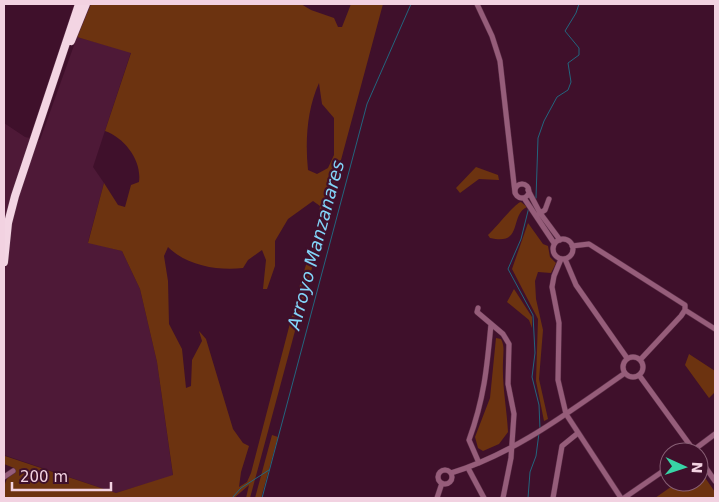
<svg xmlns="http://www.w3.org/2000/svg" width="719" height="502" font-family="'DejaVu Sans',sans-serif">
  <rect width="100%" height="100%" fill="#3f102b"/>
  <path fill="#4e1937" d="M77 37 131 52 93 167 104 183 88 242 122 251 140 289 157 362 173 476 116 493 4 455V123L25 137 40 140Z"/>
  <path fill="#6c3310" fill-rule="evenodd" d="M91 4H301L311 10 334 18 338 27H342L351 4H383L250 498H246L249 485 234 498H4C4 486 4 478 15 471L14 468 4 464 5 456 116 493 173 475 157 362 140 289 122 251 88 243 104 183 118 205 125 207 131 185 139 182C142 161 125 138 105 131L131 53 77 37ZM319 83 322 104 334 118V155L328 168 317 174 308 170C305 141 307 109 319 83ZM313 201 320 206 318 226 301 281 251 473 247 482 239 487 241 472 249 446 243 443 233 429 206 339 199 331 202 341 192 360 191 386 186 388 182 349 169 324 168 281 164 256 168 247C187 266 219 271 243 268L248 260 262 250 266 260 263 289H267L275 266V241L288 219Z
    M476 167 498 175 499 180 479 179 460 193 456 188Z
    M521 202 527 207C509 215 524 246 490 238L488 235C496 228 515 203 521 202Z
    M528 223 543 244 548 246 550 257 556 263 551 273 538 272 535 281 536 299 543 330 539 379 548 419 544 421 536 381 538 319 512 269Z
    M514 289 532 317V328L529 320 507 302Z
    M496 338 501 339C505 346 503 354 503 362 502 387 507 409 508 432L499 444 483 451 478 448 475 437 490 398Z
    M689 354 715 371V392L709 398 685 365Z
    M272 435 278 437 261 498H255Z
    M699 469 715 492V498H655L678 482H699Z"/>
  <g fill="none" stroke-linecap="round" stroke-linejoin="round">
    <path stroke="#23657e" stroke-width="1" d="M536 198 538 138 544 121 557 97 568 90 571 82 568 63 579 55V48L565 31 576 13 579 4
      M529 207 521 239 508 269 533 315 535 353 532 377 539 405 540 429
      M232 498 241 488 269 470
      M262 498 367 104 411 4
      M528 498 530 472 536 456 539 433"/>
    <g stroke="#5c2f48" stroke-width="6">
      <path id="minor" d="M477 4 492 36 500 61 515 193
        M515 191a7 7 0 1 1 14 0a7 7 0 1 1-14 0Z
        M528 190 540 213 560 240
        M524 198 554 243
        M540 213 545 210 549 199
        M553 249a10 10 0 1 1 20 0a10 10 0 1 1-20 0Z
        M572 246 589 244 685 305V310L681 316 640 360
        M561 259 554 276 552 287 559 323 558 380 566 414 621 498
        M565 259 576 285 627 358
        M478 308 477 312 503 334 509 344 508 384 514 414 511 458 503 498
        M685 310 715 329
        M623 367a10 10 0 1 1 20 0a10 10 0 1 1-20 0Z
        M639 375 695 452
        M691 452 715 434
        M699 458 715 481
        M479 463 469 440C484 399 487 368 491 324
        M468 468 484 498
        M438 477a7 7 0 1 1 14 0a7 7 0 1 1-14 0Z
        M451 473C516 453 570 411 625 373
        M4 477 13 471
        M437 498 442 483
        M553 498 562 446 578 433
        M624 498 669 467"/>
    </g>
    <g stroke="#5c2f48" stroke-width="9">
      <path id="highway" d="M71 41 86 4
        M4 262 8 223 15 196 79 4"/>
    </g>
    <use href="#minor" stroke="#965d7a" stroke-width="5"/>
    <use href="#highway" stroke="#f3d5e3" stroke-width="8"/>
  </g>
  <g text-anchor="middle" stroke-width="4.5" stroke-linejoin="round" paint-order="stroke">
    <g font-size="18" font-style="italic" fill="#83d4f8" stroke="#3f102b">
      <text transform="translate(316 245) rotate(-75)" y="6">Arroyo Manzanares</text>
    </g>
  </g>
  <rect width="719" height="502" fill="none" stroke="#f2d2e1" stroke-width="10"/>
  <g transform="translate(684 467) rotate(93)"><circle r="24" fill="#3f102b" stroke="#875e74"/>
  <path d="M0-4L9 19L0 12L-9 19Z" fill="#38d4a6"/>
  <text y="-8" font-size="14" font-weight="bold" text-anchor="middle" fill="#f2d2e1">N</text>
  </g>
  <path d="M12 482v8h99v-8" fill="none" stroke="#f2d2e1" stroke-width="2.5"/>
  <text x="20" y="482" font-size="15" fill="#f2d2e1" stroke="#3f102b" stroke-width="4" paint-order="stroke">200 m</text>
</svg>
